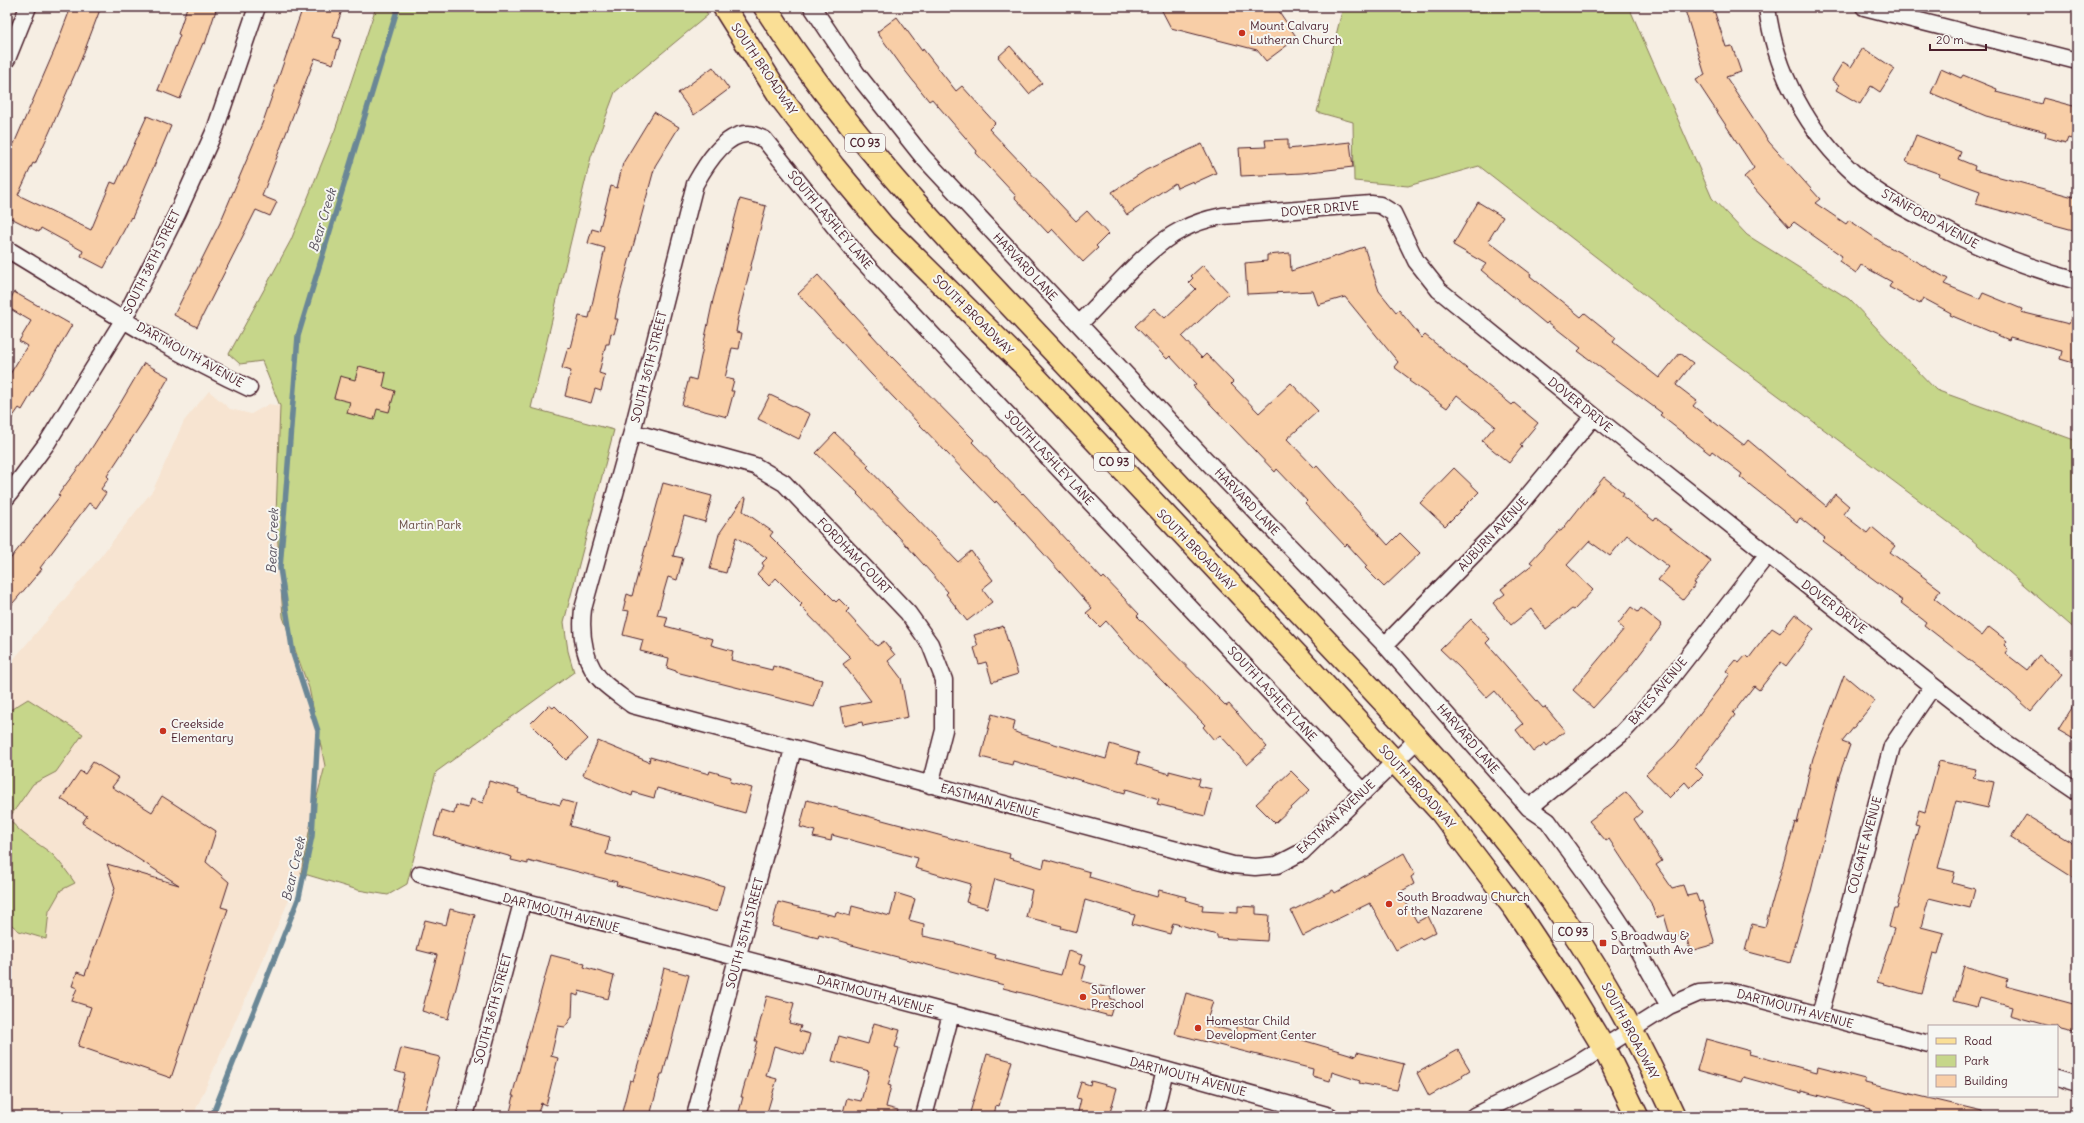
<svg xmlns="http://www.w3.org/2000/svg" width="2084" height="1123" font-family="Delius,sans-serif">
  <rect width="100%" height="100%" fill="#f6eee3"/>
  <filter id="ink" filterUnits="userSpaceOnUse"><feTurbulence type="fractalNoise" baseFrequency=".025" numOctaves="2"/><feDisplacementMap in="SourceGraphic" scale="8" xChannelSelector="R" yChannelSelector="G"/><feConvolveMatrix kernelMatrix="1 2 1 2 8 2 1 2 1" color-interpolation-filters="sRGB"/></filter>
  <g filter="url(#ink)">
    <path fill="#f7e4d1" d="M209 391 230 409 251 414 269 404 280 406 276 515 283 617 312 696 325 766 313 813 301 873 193 1116H7V667L93 566 153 490 184 421Z"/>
    <path fill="#c6d68a" stroke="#887a5a" d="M376 7H704L708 15 615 92 591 157 531 408 614 430 564 622 568 651 574 672 436 772 407 884 388 895 358 890 301 873 313 812 325 766 309 688 283 617 276 515 280 406 262 361 240 364 229 354 291 240 335 130Z
      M1343 7H1629L1712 198 1747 235 1849 299 1936 390 2077 441V631L1971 539 1681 323 1479 166 1408 186 1354 181 1353 122 1317 112Z
      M28 699 83 734 56 772 33 784 9 818C19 834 37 842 52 854 61 863 68 873 75 883L61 890 49 911 46 939 19 931 7 921V712Z"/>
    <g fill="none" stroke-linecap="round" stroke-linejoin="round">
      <path stroke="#6a8796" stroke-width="5.5" d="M212 1116 299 897 312 836 318 731 293 654 280 568 298 336 398 7"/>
    </g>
    <path fill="#f8cea7" stroke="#4a1f2b" d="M71 7H101L81 60 50 131 35 164 33 163 18 195 91 230 111 182 116 184 147 116 171 126 132 218 131 217 104 268 81 256 83 251 41 228 39 232 7 216V160L55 49Z
      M187 7H217L205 44 203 43 180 99 158 90 180 35 178 34Z
      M303 7H343L333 37 341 39 333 64 315 58 262 196 277 202 270 216 256 210 197 327 174 315 220 223 264 119Z
      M1160 7H1276L1297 38 1266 61 1257 50 1171 28Z
      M1684 7H1713L1726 47 1732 46 1741 72 1726 77 1769 142 1820 199 1815 203 1846 224 1849 220 1884 244 1948 279 1944 284 1980 299 1983 293 2022 309 2021 312 2069 324 2072 313H2077V364L2060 359 2062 351 2010 337 2009 340 1950 315 1951 313 1923 298 1920 304 1889 287 1892 282 1861 265 1856 273 1839 261 1842 256 1794 222 1789 227 1744 177 1754 168 1696 80 1705 75Z
      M897 17 922 51 923 49 956 91 962 86 995 123 989 129 1076 221 1087 211 1108 234 1096 246 1098 248 1083 262 1052 229 1048 233 1015 198 1016 196 976 153 977 151 932 99 929 101 903 68 877 32Z
      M1010 46 1042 83 1029 94 998 57Z
      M1863 48 1895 69 1880 92 1871 86 1860 104 1836 90 1839 85 1832 80 1843 62 1851 67Z
      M713 67 729 89 694 115 678 93Z
      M1941 69 1961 78 1963 75 1997 89 1996 92 2041 104 2043 98 2077 107V118L2071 139 2068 138 2066 143 2045 137 2046 132 1986 116 1931 93Z
      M654 112 679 127 655 166 619 298 615 319H618L614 334 611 333 609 344H606L599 373 605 375 601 391 595 389 591 403 565 396 571 371 562 368 568 347 571 348 579 316 589 318 605 248 588 243 592 229 599 231 611 186 617 188 623 163Z
      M1916 135 1961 152 1958 159 1975 166 1974 170 2077 198V231L1976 204 1980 191 1939 176 1940 174 1906 162Z
      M1288 139V149L1350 142 1353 167 1302 173 1241 176 1239 148 1266 147 1265 140Z
      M1202 144 1216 173 1194 183 1193 181 1177 188 1175 183 1127 215 1112 192 1146 170Z
      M740 199 766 206 737 321H738L736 332 742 333 739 349 732 348 725 378 734 380 731 391H734L727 417 682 405 689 378 696 380 713 300Z
      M1478 202 1503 217 1488 241 1531 274 1530 276 1581 317 1585 313 1616 338 1613 342 1659 378 1680 353 1693 363 1676 385 1697 401 1693 406 1744 445 1748 440 1826 506 1835 494 1849 506 1843 514 1867 533 1872 527 1895 546 1890 552 1941 590 1934 598 1982 636 1989 627 2007 641 2004 645 2008 649 2005 653 2027 670 2039 655 2062 674 2031 711 2009 691 1924 625 1926 622 1901 603 1903 601 1822 541 1825 538 1800 518 1797 522 1740 477 1742 474 1712 451 1710 454 1660 415 1662 413 1578 351 1581 348 1548 322 1546 324 1481 270 1486 264 1453 245Z
      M1364 247 1379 291 1396 312 1399 310 1422 338 1425 335 1512 405 1514 403 1538 423 1520 445 1522 447 1509 463 1482 441 1495 426 1457 395 1447 408 1409 381 1410 379 1394 367 1398 362 1345 297 1318 305 1313 291 1247 294 1245 263 1267 261V255L1290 253 1291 271Z
      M1203 265 1229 293 1182 337 1202 358 1206 354 1233 382 1231 384 1259 413 1291 383 1318 411 1287 439 1315 468 1317 466 1388 545 1400 533 1420 553 1384 587 1365 568 1367 566 1347 544 1345 546 1305 503 1307 501 1295 488 1277 469 1275 472 1193 386 1196 384 1170 356 1167 359 1135 326 1154 308 1165 318 1196 289 1189 282 1193 278 1191 276Z
      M818 275 891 356 974 440 972 442 1022 494 1023 493 1102 579 1104 577 1139 614 1137 616 1226 706 1229 704 1267 747 1247 765 1220 735 1214 740 1203 727 1205 725 1125 643 1106 621 1100 627 1086 613 1092 608 1043 553 996 501 995 503 871 374 798 294Z
      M14 292 72 325 22 410 19 408 7 425V379L27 346 19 341 31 321 7 307Z
      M144 363 169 377 146 417 107 476 109 478 101 489 106 493 96 508 89 503 40 568 42 569 7 610V563L60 496 58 495 84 460 121 402Z
      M359 366 386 373 383 387 395 391 389 412 377 409 374 420 347 413 350 402 334 398 340 376 355 380Z
      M770 395 810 414 799 439 758 419Z
      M835 433 869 465 867 467 958 562 971 551 993 580 982 589 992 602 967 621 946 594 948 592 899 537 857 494 858 493 816 453Z
      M1454 468 1479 492 1445 526 1420 503Z
      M1604 477 1624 493 1622 496 1654 521 1656 518 1711 561 1694 583 1696 584 1683 600 1658 580 1669 567 1627 535 1610 556 1589 541 1567 565 1593 590 1574 610 1572 609 1546 629 1531 609 1511 625 1493 603 1505 594 1501 589 1533 564 1530 562 1559 530 1561 531Z
      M663 483 712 496 705 522 684 516 673 556 683 558 677 580 668 577 657 615 668 617 665 626 713 639 711 645 733 651 731 660 772 670 773 666 822 680 814 707 676 672V671L667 668 669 658 640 651 643 640 623 635 629 611 623 610 627 594 632 596Z
      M744 497 746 498 743 511 773 532 770 536 836 602 839 599 849 609 846 612 877 646 884 641 895 655 888 661 901 678 908 717 863 726 862 722 844 726 840 707 871 701 843 664 851 658 800 606 802 604 776 578 769 586 757 574 764 566 762 563 767 558 736 537 726 573 710 569 719 534Z
      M1631 607 1638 612 1641 608 1662 625 1627 671 1593 708 1573 690 1624 629 1618 624Z
      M1795 614 1814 629 1786 666 1781 662 1759 690 1754 686 1733 713 1735 715 1695 767 1703 775 1690 788 1685 782 1669 798 1646 774 1675 746 1730 674 1726 671 1735 660 1739 663 1746 655 1749 658 1772 628 1780 633Z
      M1471 619 1490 639 1486 643 1543 708 1545 707 1565 731 1547 746 1545 743 1533 752 1516 730 1523 724 1495 691 1487 698 1460 668 1440 649Z
      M1003 626 1018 674 992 682 986 662 979 664 974 648 978 646 974 635Z
      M1844 675 1875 701 1842 742 1850 745 1839 776 1811 891 1790 963 1745 951 1752 924 1765 927 1795 822 1797 823 1813 758Z
      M2077 700V741L2058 730Z
      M549 705 553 708 555 706 588 739 566 760 530 724Z
      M992 714 1015 721 1013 731 1020 734 1106 759 1110 744 1139 753 1136 764 1169 774V771L1200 779 1198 786 1212 789 1205 816 1157 804 1159 799 1126 789 1125 793 1013 761 1012 765 981 757Z
      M598 741 649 762 650 757 709 774 710 771 731 777 730 782 752 788 745 813 657 788 654 798 633 792 632 796 583 775Z
      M1939 761 1976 769 1973 778 1994 782 1988 808 1956 801 1938 868 1955 872 1952 883 1975 889 1970 908 1929 898 1921 927 1944 933 1938 954 1933 953 1922 994 1877 982 1894 929 1889 927 1894 908H1897L1919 825 1915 824 1919 810 1925 812Z
      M93 762 119 778 112 787 152 812 162 796 216 831 206 862 229 882 221 907 228 909 171 1078 78 1046 91 1007 72 1001 77 988 72 986 77 972 85 975 115 888 107 864 179 885 82 823 87 816 61 799 80 771 85 774Z
      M1291 771 1310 790 1275 823 1256 804Z
      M489 781 519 789 518 793 560 805 562 800 576 804 570 826 610 837 606 854 724 886 717 912 616 885 617 882 536 861 535 863 528 861V864L511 860 512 857 434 835 441 810 454 814 456 805 468 808 470 799 483 803Z
      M1626 792 1642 812 1634 819 1662 861 1656 865 1672 888 1683 885 1687 896 1696 894 1699 902 1702 901 1715 944 1690 951 1686 935 1671 939 1664 915 1656 918 1651 903 1609 839 1606 841 1589 821Z
      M807 800 1010 854 1009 858 1043 868 1045 859 1090 872 1089 877 1157 897 1159 890 1186 897 1185 900 1203 905 1202 911 1238 913V906L1256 907V914L1269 915 1267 941 1217 938V935L1173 923 1170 934 1132 924 1135 915 1085 900 1077 932 1061 928 1062 926 1026 917 1032 890 995 879 987 908 966 902 971 884 915 868 918 858 832 835 831 841 813 837 815 831 800 827Z
      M2026 815 2077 846V880L2011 838Z
      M1404 853 1415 874 1411 877 1414 884 1400 892 1417 922 1428 916 1436 932 1422 939 1420 937 1396 950 1370 903 1303 936 1291 911 1333 890 1335 893Z
      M896 893 915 899 909 920 924 924 923 936 951 942 996 955 995 958 1061 975 1068 951 1082 955 1079 964 1086 966 1082 981 1112 989 1110 998 1115 1000 1110 1016 1003 988 1004 985 848 944V943L819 935 818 938 772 926 778 902 835 916 836 912 850 916 852 906 890 916Z
      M450 909 475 915 448 1019 422 1011 437 955 417 950 425 920 446 925Z
      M551 955 585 964 584 967 614 976 608 999 579 991 578 996 573 994 572 1017 565 1027 558 1026 551 1056 558 1058 546 1105 541 1103 537 1116H509L514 1096H512Z
      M1964 966 2008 979 2006 986 2077 1005V1034L2061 1030 2057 1026H2049L2010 1015 2012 1007 1980 998 1977 1007 1954 1001Z
      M664 968 689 975 663 1074H661L650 1116H621L630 1080 633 1081 650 1023Z
      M1186 993 1213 1001 1206 1024 1235 1032 1237 1024 1278 1035 1279 1033 1356 1056 1357 1052 1404 1064 1397 1090 1359 1083 1360 1081 1332 1072 1330 1081 1312 1076 1313 1069 1175 1034Z
      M767 996 794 1003 789 1023 801 1026 799 1031 810 1034 804 1055 774 1046 766 1076 777 1079 766 1116H738L743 1097H741L757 1041H755Z
      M874 1023 900 1030 895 1047 899 1048 888 1085 891 1086 886 1107 898 1110 897 1116H842L847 1098 861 1101 869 1071 832 1061 839 1036 868 1044Z
      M1706 1039 1750 1051 1749 1054 1817 1072 1818 1067 1865 1079V1083L1982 1111V1116H1891L1870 1111 1871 1109 1801 1091V1093L1743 1077 1741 1082 1697 1070Z
      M401 1048 440 1057 423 1116H395L405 1074 395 1071Z
      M1458 1050 1470 1070 1462 1075 1463 1077 1429 1096 1417 1073Z
      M987 1054 1012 1061 999 1106 996 1105 994 1116H969Z
      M1091 1081 1117 1088 1109 1116H1077L1081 1099 1076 1098 1081 1082 1090 1085Z"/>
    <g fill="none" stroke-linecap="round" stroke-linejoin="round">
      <g stroke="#4a1f2b" stroke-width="19">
        <path id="street" d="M812 7 857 74 923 157 1201 455 1385 645 1529 808 1548 821 1605 900 1636 947 1669 1006
          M1767 7C1775 72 1808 133 1857 176 1879 195 1904 208 1929 221 1976 247 2025 267 2077 281
          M1864 7 2077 61
          M7 59 28 7
          M7 249C87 297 165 349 249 388
          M1079 324C1107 297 1147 247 1181 230 1194 223 1207 219 1222 216L1371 204 1380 205 1393 213 1416 261 1439 290 1594 416 1933 686 2005 742 2077 791
          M632 432 755 466 784 483 908 613 930 644 944 680V730L930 785
          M7 497 47 443 124 319 177 214 215 130 257 7
          M1385 645 1512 515 1594 416
          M1364 792 858 256 764 139C759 138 754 134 749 134 725 132 705 166 695 184L632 432 583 609C580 635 584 666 605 684 613 691 623 698 632 705L1233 865 1255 867 1277 865 1302 852 1418 739
          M1529 808 1621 734 1657 696 1767 555
          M420 874 1165 1070 1330 1116
          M1820 1015 1892 746 1933 686
          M2057 1078 2077 1084
          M465 1116 522 903
          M695 1116 793 749
          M924 1116 951 1014
          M1154 1116 1165 1070
          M1474 1116 1574 1066 1669 1006 1699 993 1728 991 1929 1044"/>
      </g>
      <g stroke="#4a1f2b" stroke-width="25">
        <path id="primary" d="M724 7 781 98 834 167 883 226 1026 367 1297 655 1441 812 1515 909 1570 992 1604 1048 1637 1116
          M765 7C838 121 930 221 1023 319 1115 417 1208 516 1301 614 1380 698 1461 781 1531 873 1589 948 1635 1031 1674 1116"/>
      </g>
      <use href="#street" stroke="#f6f6f2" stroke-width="16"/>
      <use href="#primary" stroke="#fadf96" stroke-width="22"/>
    </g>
  </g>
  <g fill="#c8321e" stroke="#f6f6f2" stroke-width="1.5">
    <circle cx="1242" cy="33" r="4"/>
    <circle cx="163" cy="731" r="4"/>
    <circle cx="1389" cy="904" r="4"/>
    <rect x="1599" y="939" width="8" height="8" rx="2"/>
    <circle cx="1083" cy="997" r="4"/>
    <circle cx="1198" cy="1028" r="4"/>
  </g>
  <g text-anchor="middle" stroke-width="4" stroke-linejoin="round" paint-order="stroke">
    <g fill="#f6f6f2" stroke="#7e6067" stroke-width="1">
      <rect x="845" y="134" width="40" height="18" rx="3"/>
      <rect x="1094" y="453" width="40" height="18" rx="3"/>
      <rect x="1553" y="923" width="40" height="18" rx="3"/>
    </g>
    <g font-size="11" font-weight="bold" fill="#4a1f2b">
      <text x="865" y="147">CO 93</text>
      <text x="1114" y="466">CO 93</text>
      <text x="1573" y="936">CO 93</text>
    </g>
    <g font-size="12" fill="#4a1f2b" stroke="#f6f6f2" text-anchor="start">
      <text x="1250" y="30">Mount Calvary<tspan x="1250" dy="14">Lutheran Church</tspan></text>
      <text x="171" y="728">Creekside<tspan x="171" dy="14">Elementary</tspan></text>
      <text x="1397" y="901">South Broadway Church<tspan x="1397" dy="14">of the Nazarene</tspan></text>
      <text x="1611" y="940">S Broadway &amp;<tspan x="1611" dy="14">Dartmouth Ave</tspan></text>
      <text x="1091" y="994">Sunflower<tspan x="1091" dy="14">Preschool</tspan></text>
      <text x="1206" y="1025">Homestar Child<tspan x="1206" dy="14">Development Center</tspan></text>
    </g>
    <g font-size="12" fill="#4a1f2b" stroke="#f6f6f2">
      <text transform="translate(764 69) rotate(56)" y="4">SOUTH BROADWAY</text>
      <text transform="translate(1320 209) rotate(-5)" y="4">DOVER DRIVE</text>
      <text transform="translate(1930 219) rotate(29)" y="4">STANFORD AVENUE</text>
      <text transform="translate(830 220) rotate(50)" y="4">SOUTH LASHLEY LANE</text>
      <text transform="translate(152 262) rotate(-64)" y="4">SOUTH 38TH STREET</text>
      <text transform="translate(1025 267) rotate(47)" y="4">HARVARD LANE</text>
      <text transform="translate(973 315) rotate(45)" y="4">SOUTH BROADWAY</text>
      <text transform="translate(190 355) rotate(29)" y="4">DARTMOUTH AVENUE</text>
      <text transform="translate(649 367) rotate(-76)" y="4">SOUTH 36TH STREET</text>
      <text transform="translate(1580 405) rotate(39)" y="4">DOVER DRIVE</text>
      <text transform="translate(1049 458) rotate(47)" y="4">SOUTH LASHLEY LANE</text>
      <text transform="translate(1247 502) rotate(46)" y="4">HARVARD LANE</text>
      <text transform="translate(1493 534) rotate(-47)" y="4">AUBURN AVENUE</text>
      <text transform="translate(1196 550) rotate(46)" y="4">SOUTH BROADWAY</text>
      <text transform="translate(854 556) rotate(46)" y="4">FORDHAM COURT</text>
      <text transform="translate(1834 607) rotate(38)" y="4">DOVER DRIVE</text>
      <text transform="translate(1658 691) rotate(-50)" y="4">BATES AVENUE</text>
      <text transform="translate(1272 694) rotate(47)" y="4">SOUTH LASHLEY LANE</text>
      <text transform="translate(1468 739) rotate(49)" y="4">HARVARD LANE</text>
      <text transform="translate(1417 787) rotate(48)" y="4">SOUTH BROADWAY</text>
      <text transform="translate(990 801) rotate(15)" y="4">EASTMAN AVENUE</text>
      <text transform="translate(1336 817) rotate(-43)" y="4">EASTMAN AVENUE</text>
      <text transform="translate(1865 845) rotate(-75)" y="4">COLGATE AVENUE</text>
      <text transform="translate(561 913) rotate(15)" y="4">DARTMOUTH AVENUE</text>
      <text transform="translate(745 933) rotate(-75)" y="4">SOUTH 35TH STREET</text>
      <text transform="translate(875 995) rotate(15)" y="4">DARTMOUTH AVENUE</text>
      <text transform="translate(493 1009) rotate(-75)" y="4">SOUTH 36TH STREET</text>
      <text transform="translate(1795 1009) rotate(15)" y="4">DARTMOUTH AVENUE</text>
      <text transform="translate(1630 1031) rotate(62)" y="4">SOUTH BROADWAY</text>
      <text transform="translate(1188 1077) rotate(15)" y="4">DARTMOUTH AVENUE</text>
    </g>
    <g font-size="12" fill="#694d43" stroke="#f6f6f2">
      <text x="430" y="529">Martin Park</text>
    </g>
    <g font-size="13" font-style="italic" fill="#5a5360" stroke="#f6f6f2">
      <text transform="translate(322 220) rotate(-73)" y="5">Bear Creek</text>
      <text transform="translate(272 541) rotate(-88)" y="5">Bear Creek</text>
      <text transform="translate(293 869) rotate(-77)" y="5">Bear Creek</text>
    </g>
  </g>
  <rect width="2084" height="1123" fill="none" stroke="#f6f6f2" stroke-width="24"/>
  <rect x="12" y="12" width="2060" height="1099" fill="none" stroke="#4a1f2b" stroke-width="1.5" filter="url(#ink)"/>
  <rect x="1928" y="1025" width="130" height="72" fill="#f6f6f2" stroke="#b1a0a2"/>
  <rect x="1936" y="1038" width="20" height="6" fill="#fadf96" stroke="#b1a0a2"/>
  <text x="1964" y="1045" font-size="12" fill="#4a1f2b">Road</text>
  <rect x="1936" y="1055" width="20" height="12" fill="#c6d68a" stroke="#b1a0a2"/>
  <text x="1964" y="1065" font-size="12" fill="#4a1f2b">Park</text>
  <rect x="1936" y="1075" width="20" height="12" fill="#f8cea7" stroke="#b1a0a2"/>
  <text x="1964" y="1085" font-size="12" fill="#4a1f2b">Building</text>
  <path d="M1930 44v6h56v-6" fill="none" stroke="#4a1f2b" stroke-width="2"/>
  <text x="1936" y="44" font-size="12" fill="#4a1f2b" stroke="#f6f6f2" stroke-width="3" paint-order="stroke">20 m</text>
</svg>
